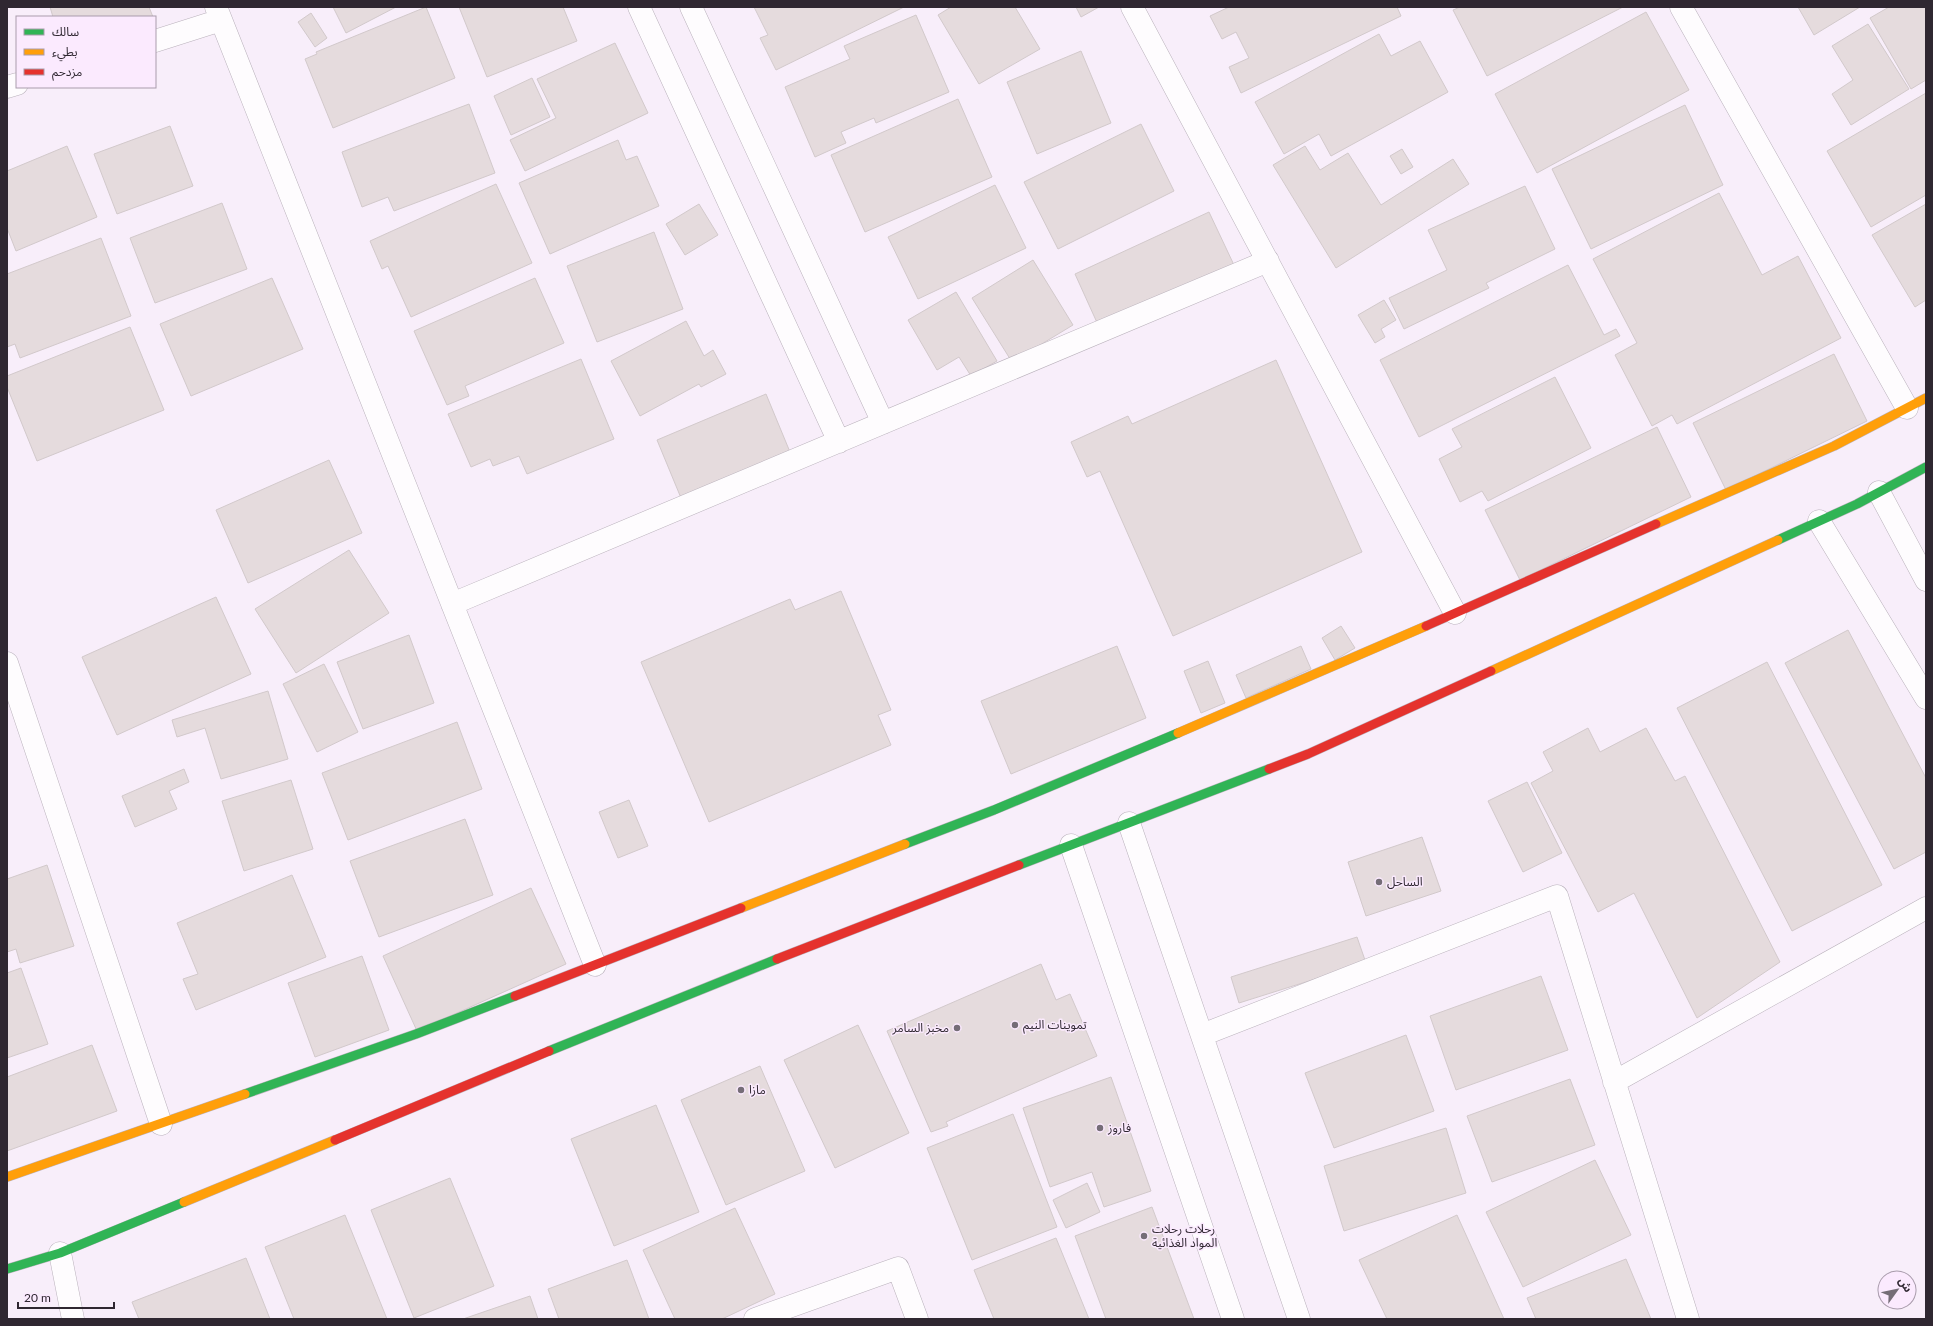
<svg xmlns="http://www.w3.org/2000/svg" width="1933" height="1326" font-family="Lato,'Noto Sans Arabic',sans-serif">
  <rect width="100%" height="100%" fill="#f8eefa"/>
  <path fill="#e5dbdd" stroke="#d2c9cb" d="M50 7H149L153 17H53Z
    M333 7H396L346 33Z
    M426 7 455 78 333 128 305 59 317 54 316 52Z
    M459 7H563L577 41 487 77Z
    M754 7H904L776 70 760 38 768 35Z
    M951 7H1015L1040 49 979 84 938 15Z
    M1076 7H1099L1081 17Z
    M1229 7H1397L1401 16 1241 93 1229 67 1249 58 1236 32 1222 39 1210 16Z
    M1460 7H1623L1487 76 1453 10Z
    M1798 7H1860L1814 35Z
    M1889 7H1926V80L1911 89 1870 18Z
    M1646 12 1689 90 1537 173 1495 94Z
    M311 13 327 38 315 47 298 22Z
    M916 15 949 92 876 123 874 118 841 132 846 143 815 157 785 87 850 59 844 46Z
    M1868 24 1909 89 1851 125 1832 94 1853 80 1832 46Z
    M1379 34 1391 56 1420 41 1448 92 1331 156 1319 134 1284 154 1255 102Z
    M615 43 648 113 525 171 510 140 556 118 537 79Z
    M1081 51 1111 123 1037 154 1007 82Z
    M532 78 550 117 511 135 494 96Z
    M1926 93V195L1871 227 1827 151Z
    M958 99 992 177 865 232 831 155Z
    M469 104 495 173 394 211 388 197 362 207 342 152Z
    M1685 105 1723 185 1591 249 1552 169Z
    M1141 124 1174 191 1058 249 1024 182Z
    M170 126 193 186 117 214 94 154Z
    M618 140 626 160 637 156 659 206 550 254 519 183Z
    M67 146 97 217 16 251 7 228V171Z
    M1305 146 1320 170 1348 153 1381 205 1453 159 1469 184 1336 268 1273 165Z
    M1402 149 1413 167 1401 174 1390 156Z
    M496 184 532 263 411 317 388 266 382 269 370 241Z
    M995 185 1026 248 918 299 888 237Z
    M1525 186 1555 249 1486 283 1489 288 1404 329 1389 298 1447 270 1428 230Z
    M1719 193 1762 275 1798 256 1841 338 1677 424 1672 415 1652 426 1615 355 1637 343 1593 259Z
    M222 203 247 269 155 303 130 238Z
    M699 204 718 235 685 255 666 224Z
    M1926 204V300L1915 307 1872 235Z
    M1209 212 1234 265 1099 327 1075 274Z
    M654 232 683 309 597 342 567 266Z
    M101 238 131 316 20 358 15 344 7 347V274Z
    M1033 260 1073 325 1012 362 972 298Z
    M1568 265 1604 335 1616 329 1620 336 1419 437 1380 360Z
    M272 278 303 349 191 396 160 324Z
    M535 278 564 343 465 386 469 396 447 405 414 331Z
    M956 292 997 361 971 376 959 357 937 370 908 320Z
    M1384 300 1396 320 1381 329 1385 337 1375 343 1358 315Z
    M686 321 704 356 713 350 726 374 701 387 699 384 640 416 611 361Z
    M130 327 164 410 37 461 7 387V376Z
    M1834 354 1867 421 1726 490 1693 423Z
    M581 359 614 439 527 474 519 456 493 466 490 459 471 467 448 414Z
    M1276 360 1362 552 1173 636 1100 471 1087 477 1071 442 1128 416 1132 424Z
    M1555 377 1591 448 1488 501 1482 491 1460 502 1439 459 1462 447 1452 429Z
    M766 394 790 452 681 498 657 440Z
    M1657 427 1691 497 1520 580 1485 510Z
    M329 460 362 533 248 583 216 510Z
    M349 550 389 613 296 673 255 609Z
    M841 591 891 710 878 715 891 745 709 822 641 662 790 599 795 610Z
    M216 597 251 674 117 735 82 657Z
    M1341 626 1355 648 1335 660 1322 638Z
    M1848 630 1926 778V852L1894 869 1785 663Z
    M409 635 434 703 363 729 337 662Z
    M1117 646 1146 718 1011 774 981 701Z
    M1301 646 1311 669 1246 698 1236 675Z
    M1208 661 1225 703 1201 713 1184 671Z
    M1767 662 1882 885 1792 931 1677 708Z
    M324 664 358 732 317 752 283 684Z
    M268 691 288 759 221 779 205 728 177 737 172 720Z
    M457 722 482 789 348 840 322 773Z
    M1588 728 1600 752 1646 728 1675 781 1685 776 1780 962 1697 1018 1634 893 1598 912 1531 783 1553 771 1543 752Z
    M184 769 189 782 169 791 177 809 135 827 122 796Z
    M291 780 313 849 244 871 222 801Z
    M1527 782 1562 853 1523 872 1488 801Z
    M629 800 648 846 618 858 599 812Z
    M465 819 493 895 379 937 350 861Z
    M1422 837 1441 891 1366 916 1348 862Z
    M47 865 74 946 20 963 16 949 7 952V879Z
    M292 875 326 957 196 1010 183 979 198 974 177 923Z
    M531 888 566 964 417 1031 383 956Z
    M1357 937 1366 963 1239 1003 1231 977Z
    M362 956 389 1030 315 1057 288 983Z
    M1041 964 1056 1000 1070 994 1097 1056 946 1122 948 1126 931 1132 887 1031Z
    M21 968 48 1044 7 1058V973Z
    M1541 976 1568 1050 1456 1090 1430 1016Z
    M858 1025 909 1133 835 1168 784 1060Z
    M1406 1035 1434 1111 1334 1148 1305 1073Z
    M92 1045 117 1111 7 1151V1077Z
    M760 1066 805 1171 726 1205 681 1100Z
    M1111 1077 1151 1191 1104 1207 1092 1172 1050 1187 1023 1108Z
    M1570 1079 1595 1145 1492 1182 1467 1116Z
    M656 1105 699 1212 614 1246 571 1139Z
    M1013 1114 1057 1227 972 1260 927 1148Z
    M1446 1128 1466 1193 1344 1231 1324 1166Z
    M1595 1160 1631 1235 1523 1287 1486 1212Z
    M450 1178 494 1286 414 1318 371 1210Z
    M1087 1183 1100 1212 1066 1228 1053 1200Z
    M1152 1207 1194 1319H1106L1075 1236Z
    M735 1208 775 1294 722 1319H675L643 1250Z
    M345 1215 387 1319H294L265 1247Z
    M1457 1215 1504 1319H1387L1359 1260Z
    M1056 1238 1089 1319H994L974 1270Z
    M246 1258 270 1319H139L132 1302Z
    M1626 1259 1651 1319H1536L1527 1298Z
    M627 1260 649 1319H559L548 1289Z
    M530 1296 538 1319H463Z"/>
  <g fill="none" stroke-linecap="round" stroke-linejoin="round">
    <g stroke="#bab2bc" stroke-width="23">
      <path id="street" d="M216 7 595 965
        M639 7 839 442
        M691 7 883 423
        M1132 7 1455 613
        M1681 7 1907 408
        M155 41 221 20
        M7 87 17 84
        M1879 492 1926 580
        M1819 521 1926 698
        M452 604 1268 261
        M7 663 161 1124
        M1129 823 1299 1319
        M1071 845 1233 1319
        M1202 1035 1557 896 1688 1319
        M1614 1082 1926 908
        M60 1253 73 1319
        M755 1319 898 1268 917 1319"/>
    </g>
    <g stroke="#bab2bc" stroke-width="10">
      <path id="fast" d="M1778 540 1857 504 1926 467
        M905 844 994 810 1178 733
        M1019 865 1269 769
        M549 1051 777 959
        M245 1094 416 1034 515 996
        M7 1269 60 1253 184 1202"/>
    </g>
    <g stroke="#bab2bc" stroke-width="10">
      <path id="slow" d="M1656 524 1834 446 1926 398
        M1491 671 1778 540
        M1178 733 1426 626
        M741 908 905 844
        M7 1177 245 1094
        M184 1202 335 1140"/>
    </g>
    <g stroke="#bab2bc" stroke-width="10">
      <path id="jam" d="M1426 626 1656 524
        M1269 769 1308 754 1491 671
        M777 959 1019 865
        M515 996 741 908
        M335 1140 549 1051"/>
    </g>
    <use href="#street" stroke="#fefcfe" stroke-width="22"/>
    <use href="#fast" stroke="#30b455" stroke-width="9"/>
    <use href="#slow" stroke="#ff9f0a" stroke-width="9"/>
    <use href="#jam" stroke="#e5322d" stroke-width="9"/>
  </g>
  <g fill="#756d77" stroke="#fbeafe" stroke-width="1.5">
    <circle cx="1379" cy="882" r="4"/>
    <circle cx="1015" cy="1025" r="4"/>
    <circle cx="957" cy="1028" r="4"/>
    <circle cx="741" cy="1090" r="4"/>
    <circle cx="1100" cy="1128" r="4"/>
    <circle cx="1144" cy="1236" r="4"/>
  </g>
  <g text-anchor="middle" stroke-width="3" stroke-linejoin="round" paint-order="stroke">
    <g font-size="12" fill="#2f2731" stroke="#fbeafe" text-anchor="start">
      <text x="1387" y="886">الساحل</text>
      <text x="1023" y="1029">تموينات النيم</text>
      <text x="949" y="1032" text-anchor="end">مخبز السامر</text>
      <text x="749" y="1094">مازا</text>
      <text x="1108" y="1132">فاروز</text>
      <text x="1152" y="1233">رحلات رحلات<tspan x="1152" dy="14">المواد الغذائية</tspan></text>
    </g>
  </g>
  <rect width="1933" height="1326" fill="none" stroke="#2f2731" stroke-width="16"/>
  <rect x="16" y="16" width="140" height="72" fill="#fbeafe" stroke="#a99cac"/>
  <rect x="24" y="29" width="20" height="6" fill="#30b455" stroke="#a99cac"/>
  <text x="52" y="36" font-size="12" fill="#2f2731">سالك</text>
  <rect x="24" y="49" width="20" height="6" fill="#ff9f0a" stroke="#a99cac"/>
  <text x="52" y="56" font-size="12" fill="#2f2731">بطيء</text>
  <rect x="24" y="69" width="20" height="6" fill="#e5322d" stroke="#a99cac"/>
  <text x="52" y="76" font-size="12" fill="#2f2731">مزدحم</text>
  <g transform="translate(1897 1290) rotate(57)"><circle r="19" fill="#fbeafe" stroke="#a99cac"/>
  <path d="M0-3L7 15L0 10L-7 15Z" fill="#756d77"/>
  <text y="-6" font-size="11" font-weight="bold" text-anchor="middle" fill="#2f2731">ش</text>
  </g>
  <path d="M18 1302v6h96v-6" fill="none" stroke="#2f2731" stroke-width="2"/>
  <text x="24" y="1302" font-size="12" fill="#2f2731" stroke="#fbeafe" stroke-width="3" paint-order="stroke">20 m</text>
</svg>
